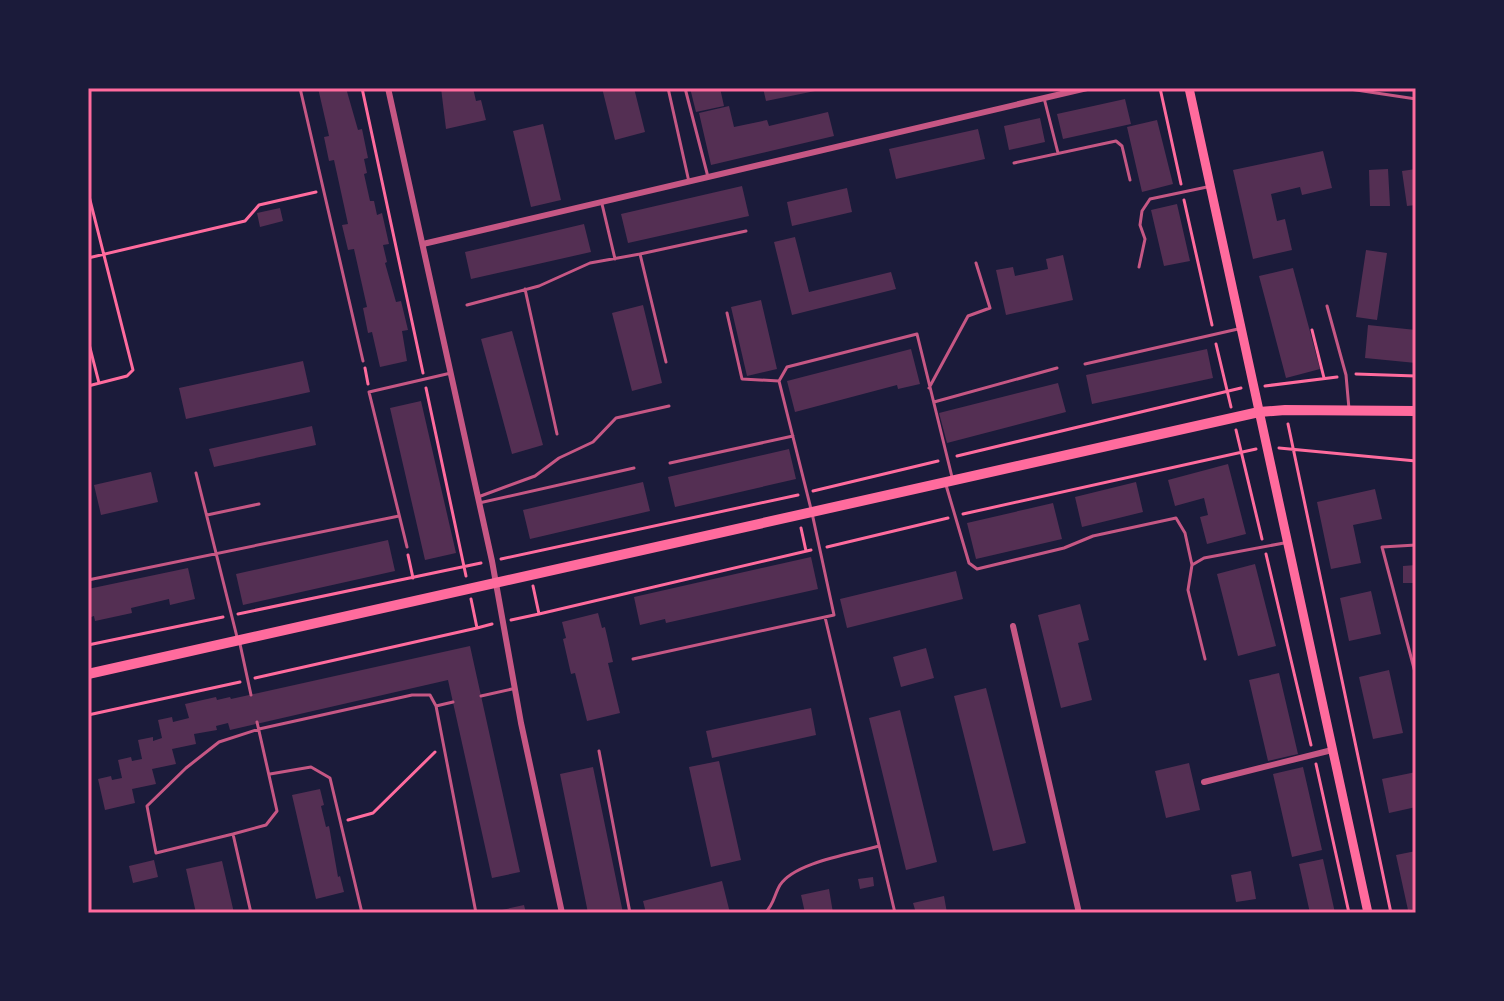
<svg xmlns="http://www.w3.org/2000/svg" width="1504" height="1001" font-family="'Golos Text',sans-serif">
  <rect width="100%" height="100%" fill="#1b1b3a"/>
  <path fill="#542f53" d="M318 88H346L358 130 362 129 368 158 364 159 367 173 364 174 370 201H374L377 215 382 213 389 244 383 245 387 262 385 263 396 302 401 301 408 330 402 331 407 361 380 367 372 332 368 333 363 308 367 307 354 249 348 250 342 225 348 224 334 160 329 161 324 137 329 136Z
    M441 88H473L476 101 481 100 486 120 446 129Z
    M602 88H634L645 132 615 140Z
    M690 88H720L724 106 696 112Z
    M763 88H825V89L766 101Z
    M1125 99 1131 124 1063 139 1057 114Z
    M729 106 734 127 767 120 769 126 828 112 834 136 711 165 699 113Z
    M1040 118 1045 142 1009 150 1004 126Z
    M1157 120 1173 184 1142 192 1127 127Z
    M543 124 561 200 531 207 513 131Z
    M978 129 985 159 896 179 889 149Z
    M1323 151 1332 188 1302 195 1300 187 1271 194 1277 221 1285 219 1292 250 1253 259 1233 170Z
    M1388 169 1390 206H1370L1369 170Z
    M1416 169V205L1407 206 1402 171Z
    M742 186 749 216 628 243 621 214Z
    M847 188 852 212 792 226 787 202Z
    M1177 204 1190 261 1164 266 1151 210Z
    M280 208 283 221 260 227 257 213Z
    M584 224 591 252 471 279 465 252Z
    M795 237 809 292 891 272 896 289 792 315 774 242Z
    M1366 250 1387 253 1377 320 1356 317Z
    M1063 255 1073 300 1006 315 996 270 1013 267 1015 276 1048 269 1046 259Z
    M1293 268 1320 369 1286 378 1259 276Z
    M761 300 777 369 747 376 731 307Z
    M643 305 662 383 632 391 612 313Z
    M1368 325 1416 330V363L1365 358Z
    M512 331 543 445 512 454 481 339Z
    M911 349 920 384 898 389 897 385 795 412 787 381Z
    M1207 349 1213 378 1092 404 1086 375Z
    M303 361 310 392 186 419 179 388Z
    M1058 383 1066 412 947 443 939 413Z
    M421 401 456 553 425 560 390 408Z
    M312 426 316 445 214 467 209 449Z
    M789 449 796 479 675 507 668 477Z
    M1228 464 1246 534 1207 544 1200 517 1208 515 1204 498 1175 506 1168 480Z
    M151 472 158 502 101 515 94 485Z
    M643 482 650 511 530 539 523 510Z
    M1136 482 1143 512 1082 527 1075 497Z
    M1375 489 1382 519 1353 525 1361 563 1331 569 1317 502Z
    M1053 503 1062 539 976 559 967 523Z
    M388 540 395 571 243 605 236 574Z
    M811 557 818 589 666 623 665 619 640 625 634 597Z
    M1255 564 1276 646 1238 656 1217 574Z
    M1416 565V583H1403V566Z
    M188 568 195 599 170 605 169 599 131 608 132 613 95 621 94 616 88 618V589Z
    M956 571 963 599 847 628 840 599Z
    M1371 591 1381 634 1349 641 1340 598Z
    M1080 604 1089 640 1078 643 1092 700 1061 708 1038 615Z
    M598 613 602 628 605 627 613 662 608 663 620 713 587 721 575 673 571 674 563 639 566 638 562 622Z
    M470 646 520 872 492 878 448 680 230 730 228 723 216 726 217 730 194 734 196 744 172 749 176 764 152 769 156 784 132 789 135 803 105 810 98 779 111 776 112 780 122 778 118 760 131 757 132 761 142 759 138 740 153 737V741L162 738 158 720 172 717 173 722 189 718 185 704 216 697 217 700 230 697 231 699Z
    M926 648 934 678 901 687 893 657Z
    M1389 670 1403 733 1373 739 1359 677Z
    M1279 673 1298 754 1268 761 1249 680Z
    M986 688 1026 843 993 851 954 696Z
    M811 708 816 735 712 758 706 731Z
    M900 710 937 862 906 870 869 718Z
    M719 761 741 860 711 867 689 767Z
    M1189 763 1200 810 1166 818 1155 771Z
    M593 767 623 913H588L560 774Z
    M1303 767 1322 850 1292 857 1273 774Z
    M1416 772V807L1389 813 1382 779Z
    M320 789 324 805 321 806 326 827 329 826 338 877 340 876 344 892 316 899 292 795Z
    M1416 851V908L1408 910 1396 855Z
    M1323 859 1335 913H1310L1299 864Z
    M154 860 158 877 133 883 129 866Z
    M222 861 234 913H196L186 869Z
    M1251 871 1256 899 1236 902 1231 875Z
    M873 877 874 886 860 889 858 879Z
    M722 881 730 913H646L643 901Z
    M829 889 833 913H805L801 895Z
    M944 896 947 913H916L913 903Z
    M524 905 526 913H493V912Z"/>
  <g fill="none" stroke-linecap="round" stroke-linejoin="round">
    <path stroke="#ff6b9d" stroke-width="3" d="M362 88 423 373
      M1160 88 1181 184
      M88 192 133 370 127 376 88 386
      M1184 200 1212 325
      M88 258 245 221 259 205 316 192
      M1312 330 1324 378
      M88 340 99 383
      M1216 344 1231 407
      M365 368 368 384
      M1356 374 1416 376
      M1265 386 1337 377
      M426 388 466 576
      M1288 424 1391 913
      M1236 430 1262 539
      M1279 448 1416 461
      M957 456 1241 388
      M813 491 938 461
      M963 514 1256 449
      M801 528 806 551
      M827 547 948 518
      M1266 554 1311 745
      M408 555 413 578
      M501 559 798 495
      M533 586 539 614 811 550
      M471 599 477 628 492 624
      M238 614 481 563
      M511 620 539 614
      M88 645 223 617
      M255 678 477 628
      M88 715 240 682
      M1316 764 1349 913
      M348 820 373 813 435 752"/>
    <path stroke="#c65784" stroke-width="3" d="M300 88 363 361
      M668 88 689 182
      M685 88 708 177
      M1343 88 1416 99
      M1044 98 1058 153
      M1014 163 1116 141 1122 146 1130 180
      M602 204 615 259
      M640 254 746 231
      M1139 267 1145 239 1140 225 1142 211 1150 199 1207 187
      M525 289 557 434
      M467 305 539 286 590 263 640 254 666 362
      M1327 306 1346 375 1349 409
      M1085 364 1238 329
      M779 381 787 367 917 334 952 477
      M929 388 968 316 990 308 976 263
      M934 402 1057 368
      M670 463 793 436
      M196 473 237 637
      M946 485 969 563 977 569 1064 548 1093 536 1176 518 1185 533 1192 565
      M478 497 535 476 559 458 593 442 616 418 669 406
      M479 503 634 468
      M207 515 259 504
      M1416 545 1382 547 1416 676
      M407 547 369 392 451 373
      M88 580 399 516
      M825 617 895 913
      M240 644 251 695
      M633 659 834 615 812 513 779 381 742 379 727 313
      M1205 659 1188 590 1192 565 1204 558 1284 543
      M481 696 512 689
      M436 706 453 702
      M599 751 630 913
      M270 774 311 767 330 778 362 913
      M233 834 156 853 147 806 186 768 219 742 259 729 412 695H430L436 706 476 913
      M251 913 233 834 266 825 277 811 257 722
      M765 913C774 905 774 895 780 885 795 862 852 854 879 846"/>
    <path stroke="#c65784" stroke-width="6" d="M388 88 492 561 521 723 562 913
      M423 244 1087 88
      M1013 626 1079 913
      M1204 782 1332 750"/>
    <path stroke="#ff6b9d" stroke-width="9" d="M1189 88 1368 913"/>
    <path stroke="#ff6b9d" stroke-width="10" d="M88 674 1259 412 1285 410 1416 411"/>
  </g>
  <rect width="1504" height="1001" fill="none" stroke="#1b1b3a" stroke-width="180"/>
  <rect x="90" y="90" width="1324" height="821" fill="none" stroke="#ff6b9d" stroke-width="3"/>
</svg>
